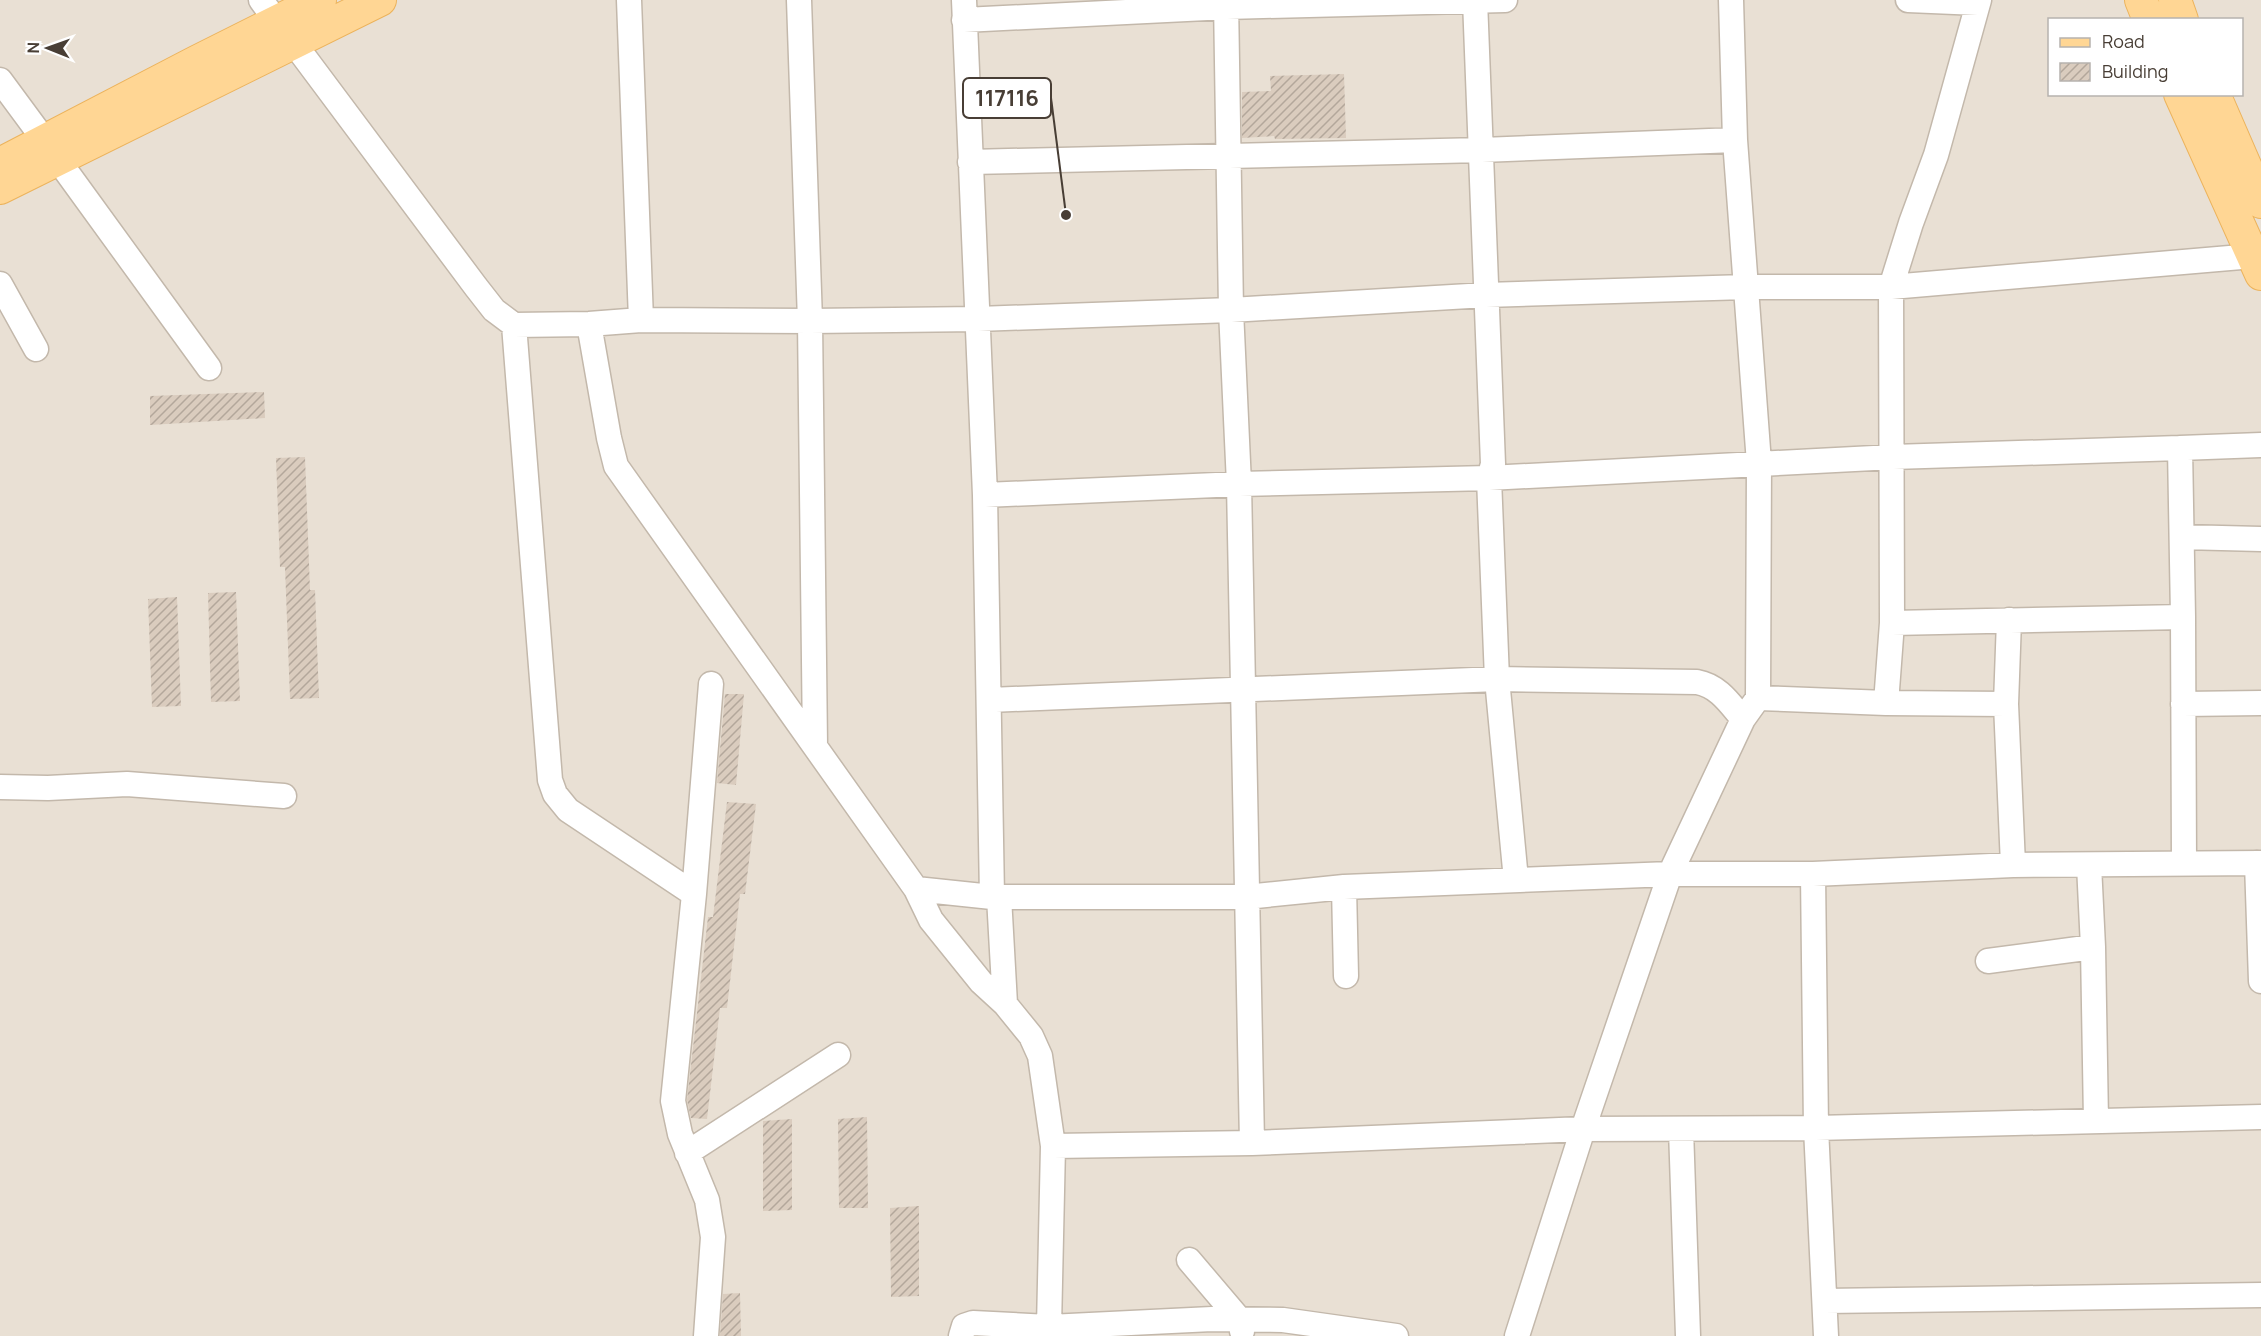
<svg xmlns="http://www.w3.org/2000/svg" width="2261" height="1336" font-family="Manrope,sans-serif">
  <defs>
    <pattern id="building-hatch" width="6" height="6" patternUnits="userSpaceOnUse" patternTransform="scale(1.5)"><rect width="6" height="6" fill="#daccbe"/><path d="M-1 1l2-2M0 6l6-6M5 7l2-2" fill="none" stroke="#b3a79b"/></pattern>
  </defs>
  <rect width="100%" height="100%" fill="#f4efe6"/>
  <path fill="#e9e0d4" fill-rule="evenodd" d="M0 0H2261V1336H0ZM2050 20H2242V94H2050Z"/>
  <path fill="url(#building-hatch)" d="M1344 74 1346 138 1275 139 1274 136 1242 138V92L1271 91 1270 76Z
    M264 392 265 418 150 425V396Z
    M305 457 310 590H315L319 698 290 699 285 567H280L276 458Z
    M236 592 240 701 211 702 208 593Z
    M177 597 181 706 152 707 148 599Z
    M725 694H744L736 785 717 783Z
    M727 802 756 804 745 894H740L727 1008H720L707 1119 691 1118 687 1100 708 917H713Z
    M867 1117 868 1208H839L838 1119Z
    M792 1119V1210L763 1211V1121Z
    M919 1206V1296L891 1297 890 1208Z
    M740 1293 741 1336H720L723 1294Z"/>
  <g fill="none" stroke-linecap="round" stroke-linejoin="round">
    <g stroke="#c3b8ab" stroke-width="27">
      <path id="minor" d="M261 0 277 22
        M629 0 641 320
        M799 0 810 321 815 745
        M964 0 985 495 992 897
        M1226 0 1231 310 1239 484 1252 1143
        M1475 0 1493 464 1489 478 1497 679 1516 880
        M1908 0 1978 3
        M964 20 1227 7 1505 0
        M293 42 476 287 494 310 514 325 589 324 641 320 810 321 978 319 1231 310 1486 295 1746 287H1891L2253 256
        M0 80 45 141
        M58 160 209 368
        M970 162 1482 150 1735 140
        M0 284 36 349
        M589 324 609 438 616 466 916 889 931 920 981 982 1005 1004 1031 1036 1040 1056 1053 1146 1049 1327 1047 1336
        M514 325 550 780 555 794 568 810 694 894 673 1101 680 1134 707 1200 713 1237 706 1336
        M2180 448 2261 445
        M985 495 1239 484 1489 478 1893 457 2180 448 2183 617 2184 863
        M2182 537 2261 539
        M2009 620 2006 704 2013 865
        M1892 623 2183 617
        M1758 698 1886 703 1892 623 1891 287 1911 223 1936 155 1979 0
        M990 700 1497 679 1697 682C1719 686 1730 704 1743 719
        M1886 703 2006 704
        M2183 704 2261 703
        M0 787 48 788 127 784 284 796
        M2257 863 2261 981
        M2089 865 2093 947 2096 1121
        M1813 874 1816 1128 1826 1336
        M1344 887 1346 976
        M916 889 992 897H1246L1344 887 1670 874H1813L2013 865 2261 863
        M694 894 711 684
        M999 897 1005 1004
        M1988 961 2093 947
        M1681 1129 1688 1336
        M1053 1146 1252 1143 1583 1129 1816 1128 2261 1117
        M687 1153 838 1055
        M1189 1260 1240 1320 1242 1331
        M1825 1301 2261 1295
        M961 1336 964 1326 973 1323 1049 1327 1212 1319 1283 1320 1396 1336
        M1517 1336 1583 1129 1670 874 1743 719 1758 698 1759 463 1735 140 1731 0"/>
    </g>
    <g stroke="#ecb35c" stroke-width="34">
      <path id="major" d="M2141 0 2149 20
        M2175 0 2182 20
        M2180 94 2261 274
        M2214 94 2261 202
        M0 164 196 62 320 0
        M0 188 380 0"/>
    </g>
    <use href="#minor" stroke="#fff" stroke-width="24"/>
    <use href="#major" stroke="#ffd694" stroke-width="32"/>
  </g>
  <path fill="none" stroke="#483e35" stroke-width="2" d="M1066 215L1051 98"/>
  <circle fill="#483e35" stroke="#fff" stroke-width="2" cx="1066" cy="215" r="6"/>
  <rect fill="#fff" stroke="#483e35" stroke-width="2" x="963" y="78" width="88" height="40" rx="6"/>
  <g font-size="22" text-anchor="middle" font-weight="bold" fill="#483e35">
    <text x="1007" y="106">117116</text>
  </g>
  <rect x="2048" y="18" width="195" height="78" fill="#ffffff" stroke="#b6b2ae" stroke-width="1.5"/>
  <rect x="2060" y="38" width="30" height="9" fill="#ffd694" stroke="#b6b2ae" stroke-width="1.5"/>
  <text x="2102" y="48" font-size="18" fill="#483e35">Road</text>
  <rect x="2060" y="63" width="30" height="18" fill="url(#building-hatch)" stroke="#b6b2ae" stroke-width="1.5"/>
  <text x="2102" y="78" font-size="18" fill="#483e35">Building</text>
  <g transform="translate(48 48) rotate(271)" stroke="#ffffff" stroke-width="4.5" paint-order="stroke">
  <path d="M0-4.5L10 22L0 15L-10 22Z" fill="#483e35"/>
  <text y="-9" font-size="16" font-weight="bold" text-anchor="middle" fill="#483e35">N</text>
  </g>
</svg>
